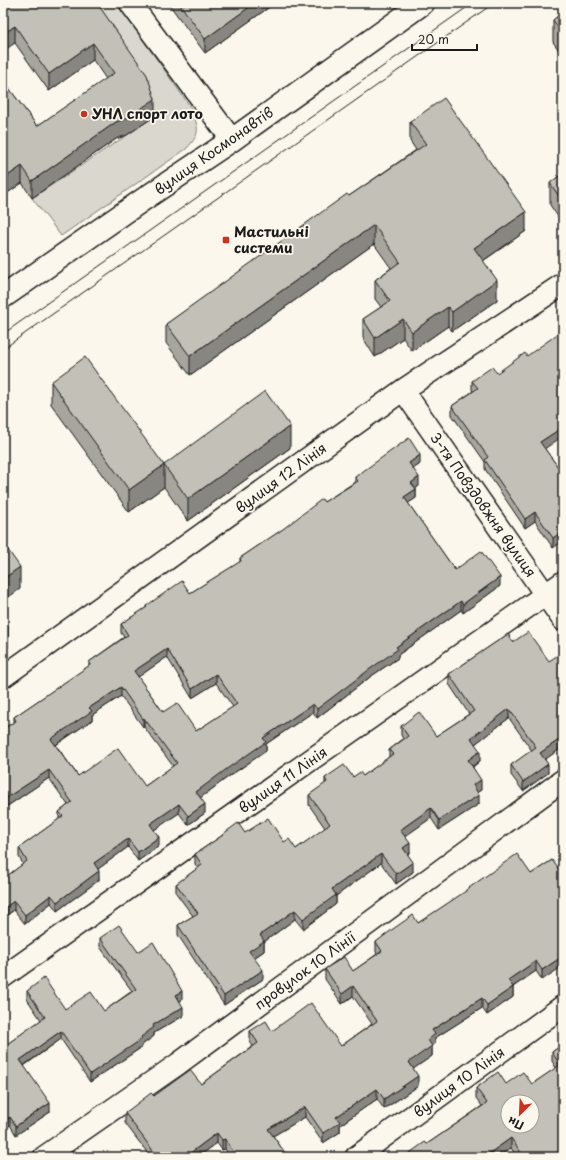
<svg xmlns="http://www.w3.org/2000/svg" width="566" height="1160" font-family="'Playpen Sans',sans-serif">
  <rect width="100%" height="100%" fill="#fbf7ec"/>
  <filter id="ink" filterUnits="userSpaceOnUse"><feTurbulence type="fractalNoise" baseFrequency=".025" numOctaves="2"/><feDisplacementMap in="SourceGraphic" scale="8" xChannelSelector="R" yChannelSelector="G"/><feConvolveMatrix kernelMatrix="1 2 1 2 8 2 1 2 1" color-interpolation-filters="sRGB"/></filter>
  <g filter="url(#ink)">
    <path fill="#dad7ce" stroke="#7b7a75" d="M86 3H117L192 109C198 130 202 132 186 149L61 236 32 198 127 135Z"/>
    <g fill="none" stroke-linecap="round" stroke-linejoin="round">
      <g stroke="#1c1c1c" stroke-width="24">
        <path id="minor" d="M130 3 232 140
          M403 390 563 620
          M3 677 403 390 563 284
          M3 977 563 582
          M44 1157 178 1064 563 780
          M356 1157 563 1006"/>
      </g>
      <g stroke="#1c1c1c" stroke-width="25">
        <path id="secondary" d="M3 297 144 199 232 140 423 3"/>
      </g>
      <use href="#minor" stroke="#fbf7ec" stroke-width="21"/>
      <use href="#secondary" stroke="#fbf7ec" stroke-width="22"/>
      <path stroke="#1c1c1c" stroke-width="1" d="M3 334 473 3
        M3 349 494 3"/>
    </g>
    <path fill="#a8a59e" stroke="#1c1c1c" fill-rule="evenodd" d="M3 3H97L155 116 127 135 116 139 32 198 22 183 3 196V80L37 126 106 79 93 60 49 91 15 43Z
      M168 3H275L205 53Z
      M563 12V56L553 42V20Z
      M410 122 526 231 483 261 497 300 452 331 448 326 412 351 403 338 375 357 363 338V319L381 307 375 299V280L391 268 374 244 190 375 166 343V324L349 196 416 150 410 141Z
      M563 173V224L550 205V183Z
      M472 381 545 449 563 474 553 548 535 521 525 528 485 469V462L452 415V406L473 391 472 390Z
      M51 382 164 465 290 448 188 521 164 487 129 512 51 404Z
      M420 464 413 469 419 486 416 488V498L408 503 455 570 500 586 463 613 461 610 398 655V658L370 677 317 718 313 712 266 744V751L228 777 200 798 205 813 188 825 179 813 154 830 159 846 138 861 128 847 98 869 99 880 57 911 51 903 25 924 14 910 3 918V879L23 864 19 857V848L59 819V812L68 805 49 778 3 809V729L14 722V717L89 666V662L124 637 121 633V624L146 608V606L190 593 240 562V558L324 502 355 482V477ZM167 657 192 698 216 683 233 707 196 731 163 712 138 677ZM121 696 143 727H144L173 766 145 786 78 776 56 745 92 720V715Z
      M508 634 563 747 545 759 548 773 523 791 511 775V765L532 751 509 718 475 744 480 761 473 767 481 790 477 792 479 804 439 830 431 818 405 836 410 853 407 854 413 872 396 884 381 863 336 896V904L303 929 295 919 264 942V951L254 958 263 979 224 1005 178 935V925L193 916 176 893V884L198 868 195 864V854L223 835V834L245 833 284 842 296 849 325 828 309 805V795L325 784V778L363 776 389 757V750L403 739 401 735V726L436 736 469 714 449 684V674Z
      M552 860 542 980 536 971 513 987V997L487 1015 482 1008 435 1038V1044L432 1047V1056L413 1069 418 1086 384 1109 377 1099 340 1125V1132L323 1143 305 1117 273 1136 288 1157H230L225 1149 222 1150 217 1143 198 1157H146L149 1155 125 1123V1113L154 1096 201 1084 253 1046 250 1042V1031H272L341 1046 372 1024 353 996 342 1004 325 979V969L353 971 377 954 376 952V942L418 923 466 892V890L531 874Z
      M100 938 138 952 182 1000 179 1001 183 1016 154 1033V1036L142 1045V1047L90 1082 61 1039 24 1066 50 1112 16 1135 10 1125 3 1130V1047L41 1020 27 999V991L65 1009 104 1011 132 991 100 947Z
      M563 1044V1157H517L511 1148 427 1144 482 1106 476 1098V1088L506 1084H532L556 1068 552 1061V1052Z"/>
    <path fill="#888681" stroke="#1c1c1c" d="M255 3H275L205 53V39Z
      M15 26V43L3 51V34Z
      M93 43V60L49 91V74Z
      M155 99V116L127 135 116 139 32 198V181L116 122Z
      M22 166V183L3 196V179Z
      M526 212V231L474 267V248Z
      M374 225V244L190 375V356Z
      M497 280V300L452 331V312Z
      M448 307V326L412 351V332Z
      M403 319V338L375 357V338Z
      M290 426V448L188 521V499Z
      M563 427V436L540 452V442Z
      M420 455V464L409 472V463Z
      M164 465V487L129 512V490Z
      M419 477V486L411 492V483Z
      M416 489V498L404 506V497Z
      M535 512V521L525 528V519Z
      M563 531V541L553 548V538Z
      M20 567V589L3 601V579Z
      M500 577V586L463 613V604Z
      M461 601V610L398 655V658L370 677 317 718V709L396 647Z
      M8 626V648L3 652V630Z
      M167 649V657L134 680V671Z
      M216 674V683L192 698V689Z
      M121 687V696L92 715V720L51 748V739L89 708Z
      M313 704V712L266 744V751L228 777 196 801V792L263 738Z
      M509 709V718L471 747V738Z
      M144 718V727H143V719Z
      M563 737V747L540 763V753Z
      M480 751V761L468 769V760Z
      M548 764V773L523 791V782Z
      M49 770V778L3 809V800Z
      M481 780V790L473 795V785Z
      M479 795V804L439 830V820Z
      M179 804V813L150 833V824Z
      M205 804V813L188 825V816Z
      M431 808V818L400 840V830Z
      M159 837V846L138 861V852Z
      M128 839V847L94 872V863Z
      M410 843V853L403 858V848Z
      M381 854V863L336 896V904L303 929V919L332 889Z
      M413 862V872L396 884V874Z
      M99 871V880L57 911V902Z
      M51 895V903L25 924V915Z
      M14 901V910L3 918V909Z
      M295 910V919L264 942V951L249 961V951L260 935Z
      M563 956V966L542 980V970Z
      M536 961V971L508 990V980Z
      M263 970V979L224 1005V996Z
      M353 986V996L342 1004V994Z
      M513 987V997L487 1015V1005Z
      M182 991V1000L176 1004V995Z
      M482 998V1008L435 1038V1044L432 1047V1056L409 1072V1062L428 1040 432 1030Z
      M183 1007V1016L154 1033V1036L142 1045V1047L90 1082V1074L141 1037 153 1025Z
      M61 1031V1039L20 1068V1060Z
      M418 1076V1086L384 1109V1099Z
      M377 1089V1099L340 1125V1132L323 1143V1133L336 1117Z
      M50 1103V1112L16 1135V1126Z
      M305 1107V1117L268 1139V1129Z
      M10 1117V1125L3 1130V1121Z
      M217 1133V1143L198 1157H185Z
      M511 1138V1148L498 1157H484Z
      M225 1139V1149L222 1150V1140Z
      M563 1149V1157H550Z"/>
    <path fill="#c3c0b8" stroke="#1c1c1c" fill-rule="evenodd" d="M3 3H97L147 75 155 99 127 118 116 122 32 181 22 166 3 179V80L37 126 114 73 93 43 49 74 15 26 3 34Z
      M179 3H255L205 39Z
      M563 12V34L553 20Z
      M444 98 526 212 474 248 497 280 452 312 448 307 412 332 403 319 375 338 363 319 390 301 375 280 400 262 374 225 190 356 166 324 347 194 349 196 426 144 410 122Z
      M563 173V202L550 183Z
      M563 330V427L540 442 563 474V531L553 538 535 512 525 519 485 460 488 457 452 406 478 388 472 381 492 367 497 373 525 353 527 356Z
      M85 357 164 465 129 490 51 382Z
      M265 391 290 426 188 499 164 465Z
      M409 438 420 455 409 463 419 477 411 483 416 489 404 497 455 570 481 551 500 577 463 604 461 601 396 647 398 649 370 669 317 709 313 704 263 738 266 742 228 768 196 792 205 804 188 816 179 804 150 824 159 837 138 852 128 839 94 863 99 871 57 902 51 895 25 915 14 901 3 909V879L27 861 19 848 63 816 59 812 72 802 49 770 3 800V729L16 721 14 717 90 665 89 662 128 635 121 624 147 607 146 606 182 581 190 593 241 561 240 558 283 529 322 499 324 502 358 481 355 477ZM167 649 192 689 216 674 237 704 196 731 177 703 163 712 134 671ZM121 687 143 719 144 718 177 763 145 786 118 748 78 776 51 739 92 711 89 708Z
      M3 543 20 567 3 579Z
      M3 618 8 626 3 630Z
      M528 632 549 661 563 652V737L540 753 548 764 523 782 511 765 536 747 509 709 471 738 480 751 468 760 481 780 473 785 479 795 439 820 431 808 400 830 410 843 403 848 413 862 396 874 381 854 332 889 336 895 303 919 295 910 260 935 264 941 249 951 263 970 224 996 178 925 198 913 176 884 202 865 195 854 223 835V834L238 823 245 833 268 818 284 842 289 839 296 849 330 824 309 795 327 782 325 778 344 765 353 777 360 772 363 776 393 754 389 750 408 736 401 726 419 712 436 736 474 711 449 674 508 634 513 642Z
      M517 854 531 874 552 860 563 875V956L542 970 536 961 508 980 513 987 487 1005 482 998 432 1030 435 1034 428 1040 432 1046 409 1062 418 1076 384 1099 377 1089 336 1117 340 1122 323 1133 305 1107 268 1129 288 1157H237L225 1139 222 1140 217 1133 185 1157H146L154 1152 125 1113 151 1093 154 1096 190 1070 201 1084 258 1043 250 1031 266 1021 272 1031 311 1003 341 1046 377 1021 353 986 342 994 325 969 344 957 353 971 382 951 376 942 393 929 413 915 418 923 466 891V890Z
      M119 925 138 952 153 942 182 991 176 995 183 1007 153 1025 154 1027 141 1037 142 1039 90 1074 61 1031 20 1060 50 1103 16 1126 10 1117 3 1121V1047L45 1017 27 991 44 978 65 1009 91 992 104 1011 136 989 100 938Z
      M563 1044V1149L550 1157H524L511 1138 484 1157H404L425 1142 427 1144 487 1103 476 1088 498 1072 506 1084 523 1072 532 1084 560 1065 552 1052ZM508 1102H532V1126H508Z"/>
  </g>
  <g fill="#c8321e" stroke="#fbf7ec" stroke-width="1.5">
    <circle cx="84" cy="114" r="4"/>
    <rect x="222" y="236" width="8" height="8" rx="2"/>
  </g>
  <g text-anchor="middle" stroke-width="3.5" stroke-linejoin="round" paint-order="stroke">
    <g font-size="14" font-weight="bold" fill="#1c1c1c" stroke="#fbf7ec" text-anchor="start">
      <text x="92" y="119">УНЛ спорт лото</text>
      <text x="234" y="237">Мастильні<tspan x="234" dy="16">системи</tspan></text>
    </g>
    <g font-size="14" fill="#1c1c1c" stroke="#fbf7ec">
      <text transform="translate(214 151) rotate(-35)" y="5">вулиця Космонавтів</text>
      <text transform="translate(281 478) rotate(-36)" y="5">вулиця 12 Лінія</text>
      <text transform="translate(483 505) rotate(55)" y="5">3-тя Повздовжня вулиця</text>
      <text transform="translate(283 780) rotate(-35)" y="5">вулиця 11 Лінія</text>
      <text transform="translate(305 971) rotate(-36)" y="5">провулок 10 Лінії</text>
      <text transform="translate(459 1082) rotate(-36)" y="5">вулиця 10 Лінія</text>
    </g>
  </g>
  <rect width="566" height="1160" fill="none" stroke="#fbf7ec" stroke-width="16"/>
  <rect x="8" y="8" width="550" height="1144" fill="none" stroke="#1c1c1c" stroke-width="1.5" filter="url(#ink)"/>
  <g transform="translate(520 1114) rotate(204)"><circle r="19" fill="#fbf7ec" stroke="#a29f99"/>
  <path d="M0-3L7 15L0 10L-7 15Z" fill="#c8321e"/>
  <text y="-6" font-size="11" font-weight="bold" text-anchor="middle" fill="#1c1c1c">Пн</text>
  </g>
  <path d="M412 44v6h65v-6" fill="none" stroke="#1c1c1c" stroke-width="2"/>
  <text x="418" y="44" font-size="12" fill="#1c1c1c" stroke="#fbf7ec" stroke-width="3" paint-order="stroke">20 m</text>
</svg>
